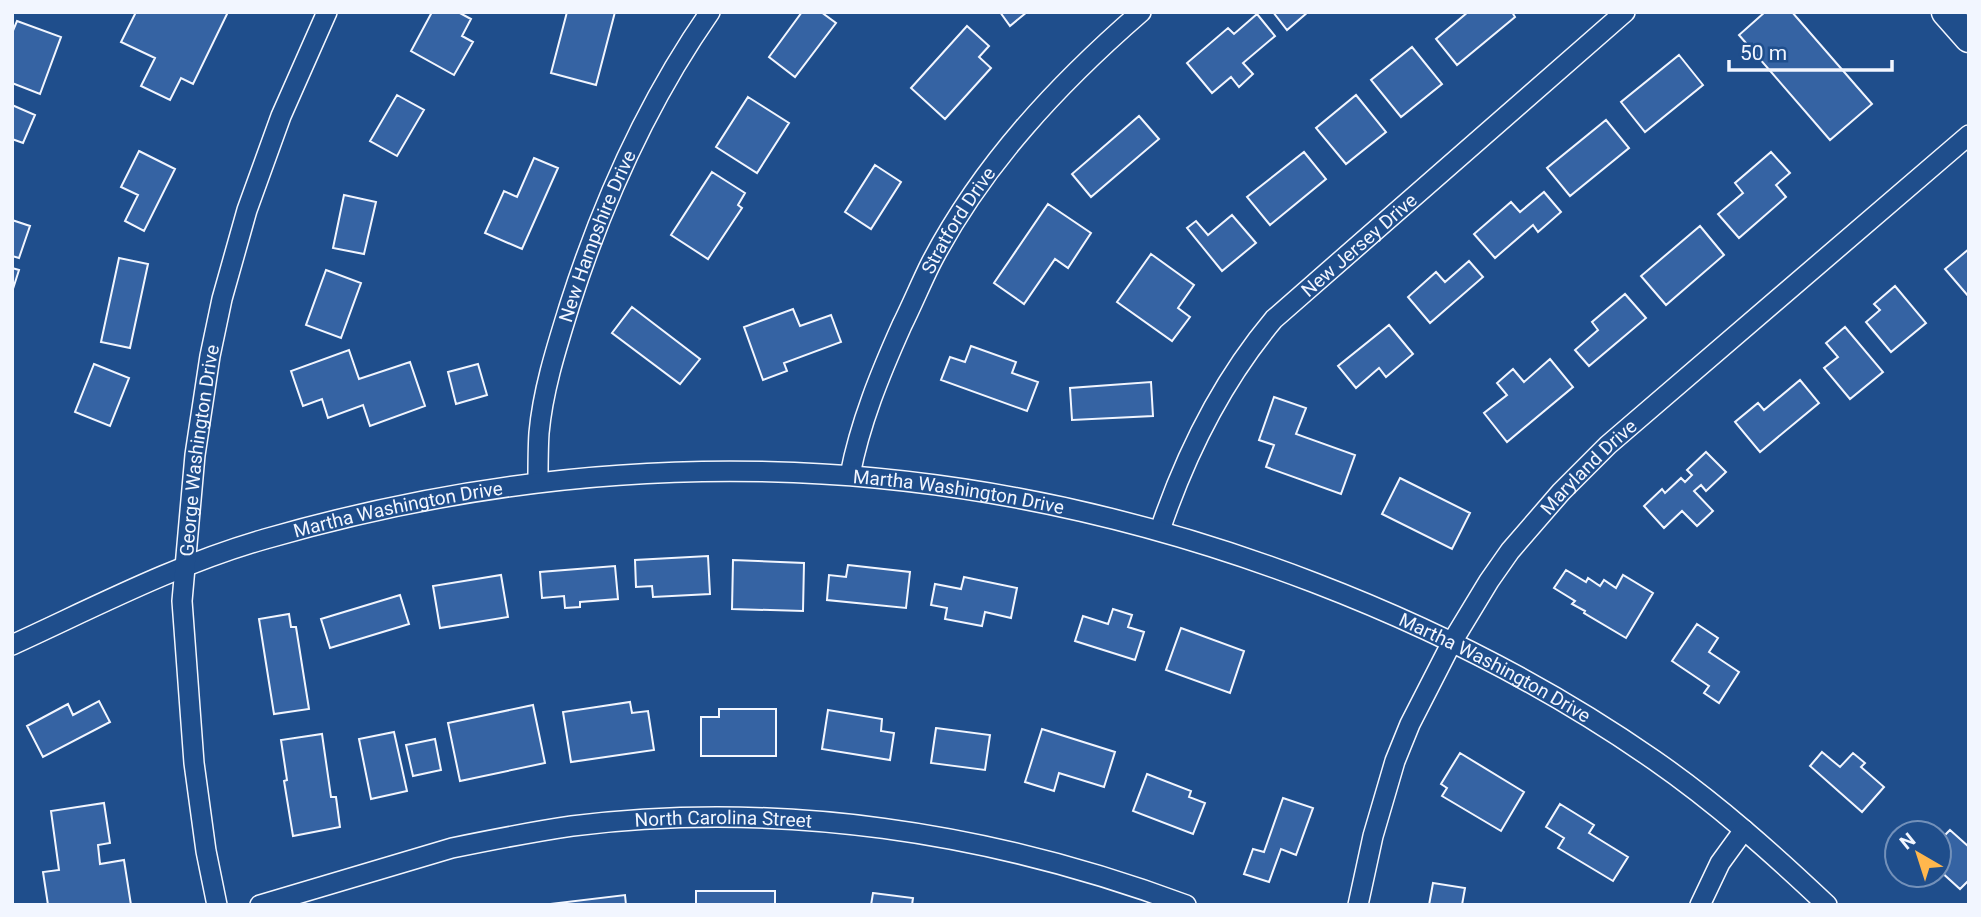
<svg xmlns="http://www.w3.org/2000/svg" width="1981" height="917" font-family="Roboto,sans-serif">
  <rect width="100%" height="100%" fill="#1f4e8c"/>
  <path fill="#3563a3" stroke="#f2f6ff" stroke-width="2" d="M136 12H228L193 84 181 78 170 100 141 86 155 58 121 42Z
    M432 12H458L471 19 462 36 473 42 454 75 411 51Z
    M567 12H615L596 85 551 73Z
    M802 12H821L836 23 795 77 769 57Z
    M1000 12H1027L1010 26Z
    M1273 12H1308L1287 30Z
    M1468 12H1512L1515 17 1457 65 1436 39Z
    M1765 12H1792L1872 104 1830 140 1739 35Z
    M1257 14 1275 36 1243 63 1253 74 1239 87 1231 77 1212 93 1187 63 1228 28 1234 34Z
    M17 21 61 37 40 94 12 83V33Z
    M967 26 989 46 979 57 991 68 945 119 911 88Z
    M1412 47 1442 84 1401 117 1371 80Z
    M1679 55 1703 85 1645 132 1621 102Z
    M397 95 424 110 397 156 370 141Z
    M1356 95 1386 132 1346 164 1316 128Z
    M748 97 789 123 757 173 716 147Z
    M12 105 35 115 23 143 12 139Z
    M1139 116 1159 139 1091 197 1072 174Z
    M1606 120 1629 148 1570 196 1547 168Z
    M139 151 175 169 144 231 125 221 138 195 121 187Z
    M1304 152 1326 179 1270 225 1247 197Z
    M1771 152 1790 173 1776 185 1786 197 1739 238 1718 214 1743 193 1735 183Z
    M534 158 558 168 522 249 485 233 504 191 517 197Z
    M875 165 901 182 871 229 845 212Z
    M712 172 745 193 738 205 742 208 708 259 671 235Z
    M1544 192 1561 212 1538 232 1533 225 1495 258 1474 234 1511 202 1520 212Z
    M344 195 376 202 364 254 333 248Z
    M1048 204 1091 233 1068 268 1055 259 1024 304 994 283Z
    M1232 215 1256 243 1222 271 1187 228 1196 221 1208 235Z
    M12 220 30 226 19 258 12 256Z
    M1700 226 1724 255 1666 305 1641 276Z
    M1969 249V297L1945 269Z
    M1151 254 1194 285 1178 308 1190 317 1172 341 1117 302Z
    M119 258 148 264 130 348 101 342Z
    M1469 261 1483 277 1430 323 1408 297 1436 272 1445 282Z
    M12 268 19 270 12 292Z
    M326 270 361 283 341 338 306 325Z
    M1895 286 1926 323 1891 352 1866 322 1880 310 1874 304Z
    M1625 294 1646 318 1589 366 1575 350 1598 330 1592 322Z
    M632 307 700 359 680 384 612 333Z
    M793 309 800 326 831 315 841 342 784 363 787 371 763 380 744 327Z
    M1389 325 1413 354 1386 377 1379 368 1356 388 1338 366Z
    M1845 327 1883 372 1850 399 1824 368 1838 357 1826 343Z
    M971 346 1016 362 1012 373 1038 382 1027 411 941 380 950 357 965 362Z
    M349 350 359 379 410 362 425 406 370 426 363 405 328 418 322 399 303 406 291 371Z
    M1550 359 1573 387 1507 442 1484 413 1507 395 1497 383 1513 369 1524 382Z
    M94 364 129 378 110 426 75 412Z
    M478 364 487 395 456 404 448 372Z
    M1800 380 1819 403 1760 452 1735 422 1758 403 1764 410Z
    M1151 382 1153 416 1072 420 1070 388Z
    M1274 397 1306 408 1296 434 1355 455 1341 494 1266 467 1274 445 1259 440Z
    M1706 452 1726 472 1706 491 1701 485 1694 491 1713 511 1697 526 1682 511 1664 528 1644 506 1662 489 1665 493 1681 478 1685 482 1692 475 1687 470Z
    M1400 478 1470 513 1452 549 1382 514Z
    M708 556 710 594 653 597 652 586 636 587 635 560Z
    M733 560 804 563 803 611 732 609Z
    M848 565 910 572 906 608 827 600 829 575 846 577Z
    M615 566 618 599 580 602V607L565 608 564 596 542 598 540 572Z
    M1566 570 1586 582 1588 578 1600 586 1604 580 1616 588 1623 575 1653 593 1626 638 1584 613 1585 611 1572 604 1575 601 1554 588Z
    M501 575 508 617 440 628 433 586Z
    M964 577 1017 588 1011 618 985 612 982 626 945 619 947 608 931 605 935 584 961 589Z
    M400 595 409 624 330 648 321 619Z
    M1113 609 1132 615 1128 627 1144 632 1135 660 1075 641 1083 616 1108 624Z
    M289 614 291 627H296L309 709 274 714 259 619Z
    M1697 624 1718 638 1709 652 1739 672 1719 703 1704 693 1709 686 1672 661Z
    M1181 628 1244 651 1230 693 1166 670Z
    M99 701 110 722 43 757 27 726 68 704 73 715Z
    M630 702 632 713 648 711 654 750 571 762 563 712Z
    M533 705 545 763 460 781 448 723Z
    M719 709H776V756H701V717H719Z
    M828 710 882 719 881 731 894 733 890 760 822 749Z
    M936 728 990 735 985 770 931 763Z
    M1042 729 1115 752 1104 787 1059 773 1054 791 1025 782Z
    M394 732 407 791 371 799 359 739Z
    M322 734 331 797H336L340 827 293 836 284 781 287 780 281 740Z
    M435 739 441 770 413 776 406 745Z
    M1822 752 1840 767 1853 753 1865 763 1861 767 1884 787 1862 812 1810 766Z
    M1460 753 1524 792 1501 831 1442 796 1447 788 1441 784Z
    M1147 774 1191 791 1189 797 1205 803 1193 834 1133 811Z
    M1283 798 1313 808 1296 855 1281 849 1269 882 1244 874 1253 849 1264 852Z
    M104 803 110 843 98 845 100 864 124 860 131 905H48L43 872 59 870 51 811Z
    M1560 804 1594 825 1589 833 1628 857 1613 881 1558 848 1564 838 1546 827Z
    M1950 830 1969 847V880L1960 889 1939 870V841Z
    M1433 883 1465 888 1462 905H1429Z
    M696 891H775V905H696Z
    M873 893 913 898 912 905H871Z
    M625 895 626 905H542Z"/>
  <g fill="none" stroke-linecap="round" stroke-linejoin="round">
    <g stroke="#f2f6ff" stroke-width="22">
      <g id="minor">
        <path id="s1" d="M850 475C860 423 880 374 902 325 912 305 921 283 931 263 982 165 1058 84 1141 12"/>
        <path id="s2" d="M538 481C538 465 538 449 539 433 543 389 557 346 570 304 603 201 648 101 710 12"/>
        <path id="s3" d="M1160 530C1186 453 1221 382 1274 319L1625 12"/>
        <path id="s4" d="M12 645C95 607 177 564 265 539 622 436 969 450 1315 583 1435 629 1549 687 1654 760 1716 803 1772 853 1827 905"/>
        <path id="s5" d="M217 905 206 851 194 763 182 601 195 455 210 356 222 299 247 210 281 116 327 12"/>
        <path id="s6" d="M260 905 452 848C491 840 531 832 572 826 780 800 990 832 1186 905"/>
        <path id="s7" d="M1358 905 1373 836 1395 761 1410 724 1452 642 1489 581 1510 551 1561 492 1608 445 1969 135"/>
        <path d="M1700 905 1720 863 1744 830"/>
      </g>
    </g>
    <g stroke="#f2f6ff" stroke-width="31">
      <path id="secondary" d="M1946 12 1969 38"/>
    </g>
    <use href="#minor" stroke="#1f4e8c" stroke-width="19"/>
    <use href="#secondary" stroke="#1f4e8c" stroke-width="28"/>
  </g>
  <g text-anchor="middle" stroke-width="5" stroke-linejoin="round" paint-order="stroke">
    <g font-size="19" fill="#f2f6ff" stroke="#1f4e8c">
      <text dy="7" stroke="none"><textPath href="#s1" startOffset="278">Stratford Drive</textPath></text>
      <text dy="7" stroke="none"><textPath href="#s2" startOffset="254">New Hampshire Drive</textPath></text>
      <text dy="7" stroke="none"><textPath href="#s3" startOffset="354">New Jersey Drive</textPath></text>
      <text dy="7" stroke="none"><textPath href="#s5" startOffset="458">George Washington Drive</textPath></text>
      <text dy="7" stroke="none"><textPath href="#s7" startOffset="504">Maryland Drive</textPath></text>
      <text dy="7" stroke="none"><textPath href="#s4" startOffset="976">Martha Washington Drive</textPath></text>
      <text dy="7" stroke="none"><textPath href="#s4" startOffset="411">Martha Washington Drive</textPath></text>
      <text dy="7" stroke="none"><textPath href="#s4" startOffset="1544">Martha Washington Drive</textPath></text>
      <text dy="7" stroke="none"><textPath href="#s6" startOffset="474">North Carolina Street</textPath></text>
    </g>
  </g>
  <rect width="1981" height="917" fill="none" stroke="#f2f6ff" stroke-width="28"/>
  <g transform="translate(1918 854) rotate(321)"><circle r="33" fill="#1f4e8c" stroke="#7391ba" stroke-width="2"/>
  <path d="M0-5L12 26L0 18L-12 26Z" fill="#ffb74d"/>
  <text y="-10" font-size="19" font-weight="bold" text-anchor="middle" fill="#f2f6ff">N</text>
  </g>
  <path d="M1729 60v10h163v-10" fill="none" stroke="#f2f6ff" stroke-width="3.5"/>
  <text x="1740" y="60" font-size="21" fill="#f2f6ff" stroke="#1f4e8c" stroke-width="5" paint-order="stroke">50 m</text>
</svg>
